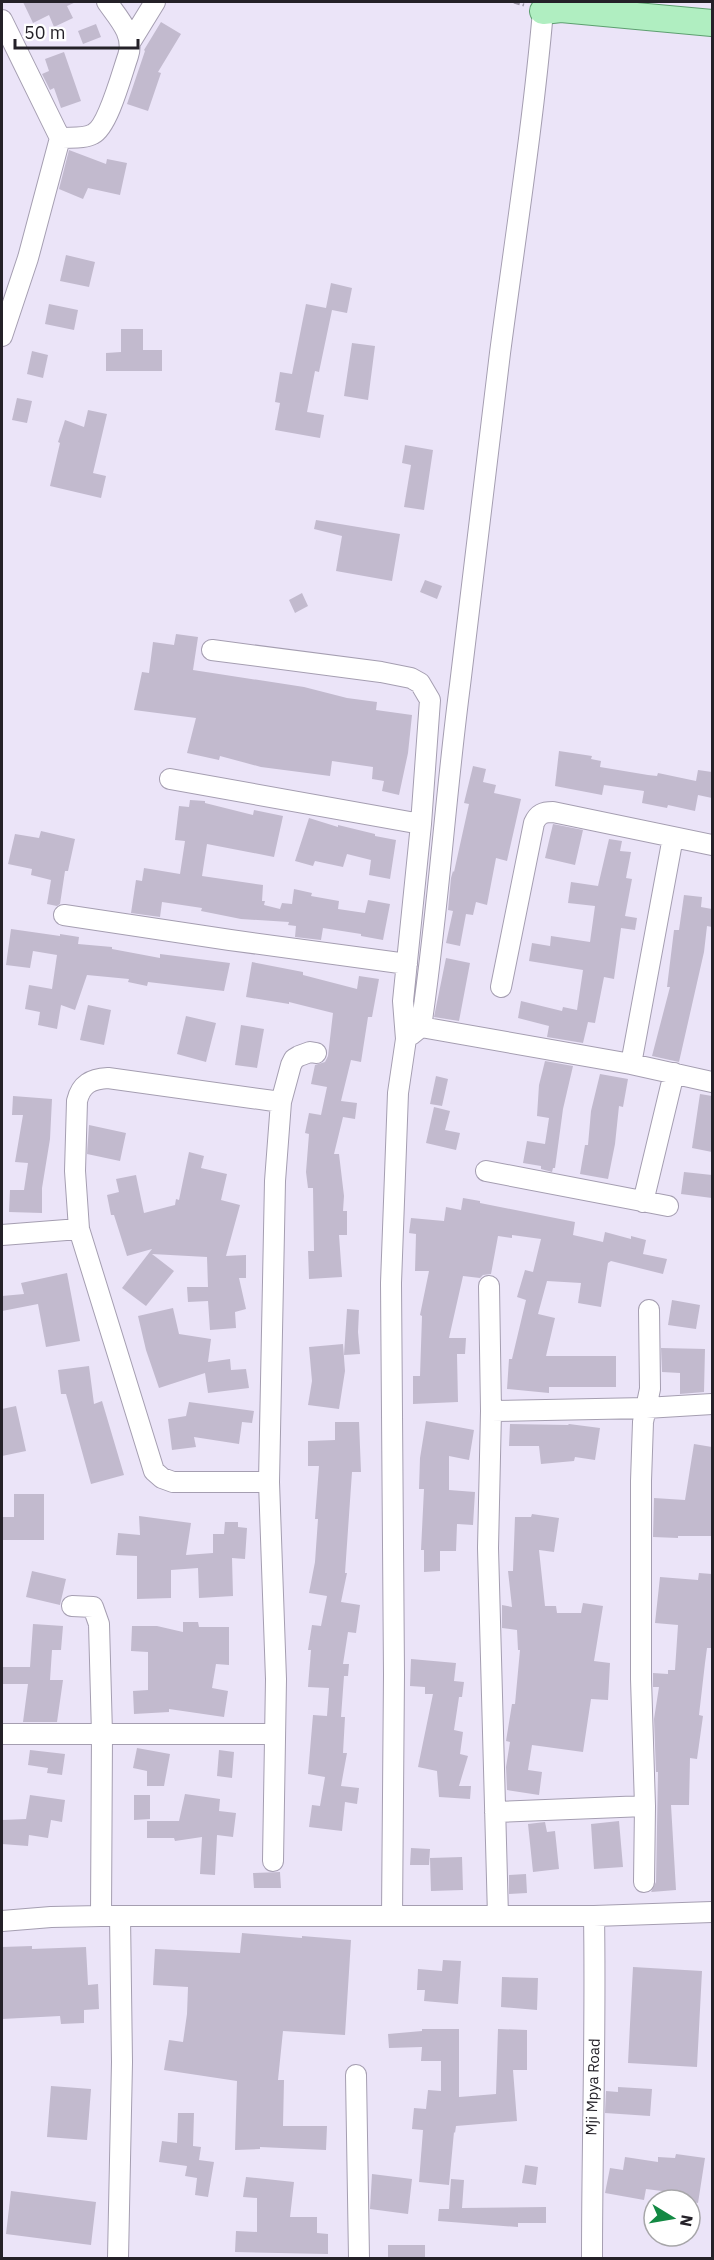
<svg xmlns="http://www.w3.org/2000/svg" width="714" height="2260" font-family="'IBM Plex Sans',sans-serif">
  <rect width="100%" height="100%" fill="#ebe4f8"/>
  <path fill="#c2bace" d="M23 2H76L67 6 73 18 54 27 49 15 33 23Z
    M161 22 181 34 158 72 161 73 148 111 127 104 145 51 144 50Z
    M96 24 101 37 83 44 78 31Z
    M64 52 81 101 61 108 54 88 50 90 42 74 49 71 45 59Z
    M69 150 106 164 107 159 127 163 120 195 88 188 83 199 59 189Z
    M66 255 95 262 89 287 60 281Z
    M331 283 352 288 347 313 332 310 319 372 315 371 307 412 324 415 320 438 275 430 280 403 275 402 280 372 292 374 306 304 326 308Z
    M49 304 78 310 74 330 45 324Z
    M121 329H143V350H162V371H106V353L121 352Z
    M352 343 375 346 368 400 344 396Z
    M32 351 48 355 43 378 27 374Z
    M17 398 32 401 27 423 12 420Z
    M88 410 107 414 93 473 106 476 101 498 50 486 60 443 58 442 65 420 84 427Z
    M405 445 433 450 424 510 404 507 411 465 402 463Z
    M316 520 400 534 392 581 336 571 342 536 314 529Z
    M425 580 442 586 437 599 420 592Z
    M302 593 308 606 295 613 289 600Z
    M176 634 198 637 193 670 304 687 347 698 377 702 376 710 412 715 408 753 399 795 382 791 384 781 372 779 373 767 332 761 330 776 261 767 220 756 219 760 187 753 196 718 134 710 142 672 149 673 153 642 174 645Z
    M559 751 592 756 591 759 601 761 600 767 648 775 657 776 658 773 696 781 698 770 712 772V798L698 795 695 811 668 805 667 808 642 803 644 791 604 785 602 795 555 786Z
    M473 766 486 769 483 782 496 785 494 793 521 799 507 861 496 858 487 905 476 902 473 915 466 914 460 946 446 943 453 911 448 910 451 878 453 871 454 872 469 804 464 803Z
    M190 800 205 801V803L253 815 254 810 283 816 274 857 207 844 202 876 263 885 262 901H265L264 905 280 909 282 903 292 904 294 889 312 893 311 896 339 901 338 909 365 913 368 900 390 904 383 940 361 936V934L323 928 321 940 295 937 296 926 288 925 289 922 241 919 201 911 202 908 162 902 160 917 131 913 136 880 142 881 144 868 180 874 185 841 175 840 179 806 189 807Z
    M309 818 338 827V825L375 834V836L396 840 390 879 369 875 371 860 347 854 343 867 315 861 313 866 295 861Z
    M553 824 583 830 575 865 545 858Z
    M41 831 75 839 68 871H65L60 904 57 906 47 904 51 880 31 875 32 869 8 864 15 834 39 838Z
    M609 839 622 841 620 851 631 852 626 878 632 879 625 916 637 918 635 930 621 928 614 979 604 977 595 1023 588 1022 583 1043 547 1037 549 1026 518 1018 521 1001 562 1011 563 1007 577 1010 583 970 529 961 532 943 550 946 551 936 590 942 595 906 568 903 571 882 598 886Z
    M684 895 702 897 701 907 712 909V927L707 926 704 952 679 1062 652 1056 670 987H667L674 930H679Z
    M11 929 60 936V934L79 937 78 944 112 947V949L160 958V954L230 963 224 991 148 982 147 986 128 982 129 979 87 975 75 1010 61 1005 57 1029 38 1025 40 1012 25 1009 29 985 52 989 57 955 33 951 30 968 6 965Z
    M446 958 470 963 459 1021 434 1017Z
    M252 962 303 972V975L357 989 359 976 379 979 372 1017H368L361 1062 351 1060 341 1101 357 1103 355 1119 343 1117 334 1154H339L344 1196 343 1211H347V1235H339L342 1277 309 1279 308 1251H314L313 1188H308L306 1172 309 1134 305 1133 309 1113 321 1115 327 1087 311 1084 315 1065 325 1062 328 1056 333 1013 289 1002V1004L246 997Z
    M88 1005 111 1010 104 1045 80 1040Z
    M186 1016 216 1023 206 1062 177 1054Z
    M241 1025 264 1029 257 1068 235 1065Z
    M545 1061 573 1066 563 1109 555 1168H553L552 1172 541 1169V1166L523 1163 527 1141 545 1144 549 1118 537 1116 539 1085Z
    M600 1074 628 1079 623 1107 619 1106 615 1144 608 1179 580 1174 585 1145H588L591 1111Z
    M436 1076 448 1079 442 1106 430 1104Z
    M700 1094 712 1096V1152L692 1148Z
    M13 1096 52 1099 50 1139 42 1188V1213L9 1212 10 1190H24L28 1163 15 1162 23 1115H12Z
    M434 1107 450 1111 445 1130 460 1133 456 1150 426 1143Z
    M89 1125 126 1133 120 1161 87 1154Z
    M189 1152 204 1156 201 1168 227 1174 221 1200 240 1205 226 1256 246 1255V1278H239L246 1309 235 1312 236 1328 210 1330 208 1301 188 1302 187 1287H208L207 1257 152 1254 174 1271 146 1306 122 1288 152 1249 127 1256 114 1215H111L107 1195 119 1192 116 1179 136 1175 144 1213 175 1205 176 1199 179 1200Z
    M684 1172 712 1175V1198L681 1194Z
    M463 1198 480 1201V1203L575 1222 573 1235 603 1242 605 1232 631 1239V1236L646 1240 643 1254 667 1259 663 1274 611 1261 608 1263 601 1307 578 1303 581 1283 547 1281 538 1314 555 1318 546 1356H616V1387H549V1393L507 1389 509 1359H512L526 1300 517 1297 525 1270 533 1272 541 1239 512 1235V1238L498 1236 491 1274 483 1275 480 1278 463 1276 449 1338H466L465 1354H457L458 1402 413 1404V1376H420L422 1316 420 1315 429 1271H415L416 1234 409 1233 411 1218 444 1221 446 1207 461 1210Z
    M67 1273 80 1341 46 1347 38 1304 2 1311V1296L24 1294 21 1283Z
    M672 1300 700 1305 696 1329 668 1325Z
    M173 1308 179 1334 211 1339 208 1362 230 1359 231 1370 246 1369 249 1388 208 1393 205 1373 159 1388 146 1350 138 1316Z
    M347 1309 359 1310 358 1332 360 1354 344 1355Z
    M343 1344 345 1371 339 1409 308 1405 312 1381 309 1347Z
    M661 1348 705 1349 704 1392 680 1394V1373L662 1372Z
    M89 1366 94 1404 102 1401 124 1475 91 1484 66 1394H61L58 1370Z
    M189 1402 254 1411 252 1423 242 1422 239 1444 194 1437 196 1447 172 1450 168 1419 186 1416Z
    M16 1406 26 1451 2 1456V1409Z
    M426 1421 474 1430 469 1460 449 1456V1490L475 1492 473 1525 457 1524 456 1551H440V1571L424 1572V1550H421L424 1489H419L420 1458Z
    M335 1422H359L361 1472H352L345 1573H347L341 1602 360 1605 356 1633 348 1632 343 1664H349L348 1676H344L341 1717H345L343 1753H347L341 1786 359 1788 357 1804 345 1802 342 1831 309 1827 312 1805 320 1806 325 1777 308 1774 313 1715 327 1716 329 1688 308 1687 311 1650H308L312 1625 321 1626 327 1596 309 1593 315 1562 318 1519H315L319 1466H308V1441L335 1440Z
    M510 1424 568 1425 569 1424 600 1428 595 1460 575 1457 574 1461 541 1464 539 1446H509Z
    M694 1444 712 1447V1536H678V1538L653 1537 654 1498 685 1500Z
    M14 1494H44V1540H2V1517H14Z
    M532 1514 559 1518 554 1552 539 1550 545 1606H556L557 1613H581L583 1603 603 1606 594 1661 610 1663 608 1700 591 1699 583 1752 532 1745 528 1770 542 1772 539 1795 507 1790 506 1767 510 1742 506 1741 512 1704H515L520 1650H518L517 1630 502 1628V1605L512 1607 508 1571H513L515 1517H531Z
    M139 1516 191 1523 186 1555 213 1553V1534H224L225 1522H238V1527L247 1528 245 1559 232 1558 233 1596 199 1598 198 1568 171 1570V1598L137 1599V1556L116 1555 118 1533 140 1535Z
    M32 1571 66 1579 60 1605 26 1597Z
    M699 1573 712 1574V1648H707L705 1663 699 1715 703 1716 697 1759 690 1758 689 1805H671L676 1890 651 1892 656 1882 658 1772H656L654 1719 659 1687H653V1673L668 1674V1670H675L678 1625 655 1623 660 1577 698 1580Z
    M183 1622H198L199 1627H229V1665L216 1664 212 1688 228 1691 224 1717 169 1709V1712L134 1714 133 1691 148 1690V1652L131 1651 132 1626H157L183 1632Z
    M33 1624 63 1626 61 1650H52L50 1680H63L57 1722H23L28 1684H2V1667H30Z
    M411 1659 456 1663 454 1681 464 1682 462 1697H459L454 1730 463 1732 460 1754 468 1756 459 1786H471L470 1799 439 1797 437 1771 418 1767 433 1694H425V1687L410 1686Z
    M137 1748 170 1754 164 1786H147V1771L133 1768Z
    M30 1750 65 1754 62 1775 47 1773 48 1768 28 1765Z
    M219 1750 234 1752 232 1778 217 1776Z
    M185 1794 220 1799 219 1811 236 1813 233 1837 217 1835 215 1875 200 1874 202 1837 175 1841 174 1838H147V1821H179Z
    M30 1795 65 1800 62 1822 51 1820 48 1838 29 1835 28 1846 2 1844V1820L26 1819Z
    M134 1795H150V1819L134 1820Z
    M619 1821 623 1867 594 1869 591 1824Z
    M545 1822 547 1832 555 1831 559 1869 533 1872 528 1824Z
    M411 1848 430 1849 429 1865H410Z
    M462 1857 463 1890 431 1891 430 1858Z
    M280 1872 281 1888H254L253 1873Z
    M526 1874 527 1893 509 1894V1875Z
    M242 1933 302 1938V1936L351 1940 345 2035 283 2031 278 2080H284L283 2126H327L326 2150 260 2147V2149L235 2150 237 2081 164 2070 169 2040 183 2042 187 2014 188 1987 153 1985 155 1949 240 1953Z
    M32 1946V1949L86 1947 88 1985 98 1984 99 2009 84 2010V2023L61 2024 60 2016 2 2019V1947Z
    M443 1960 461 1961 458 2004 424 2001 425 1990H417L418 1969 442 1971Z
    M633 1967 702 1971 697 2067 628 2063Z
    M502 1977 538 1978 537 2010 501 2007Z
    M422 2029H459V2097L496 2094 498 2029 527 2030V2070H513L517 2121 456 2126 455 2133 454 2132 449 2185 419 2182 423 2130 412 2129 414 2108 426 2109 428 2090 441 2091V2061H421L422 2047 389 2048 388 2034 422 2031Z
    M51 2086 91 2089 87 2140 47 2137Z
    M618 2087 652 2089 650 2116 605 2113 606 2091 618 2092Z
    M178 2113H194L193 2146 201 2147 199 2160 214 2162 208 2197 195 2195 197 2178 185 2176 187 2166 159 2162 162 2141 177 2143Z
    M676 2154 705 2158 698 2203 669 2198 670 2192 646 2189 644 2200 605 2193 610 2168 623 2170 625 2157 658 2162V2157L675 2158Z
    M525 2165 538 2167 536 2185 522 2183Z
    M372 2174 412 2179 408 2214 370 2209Z
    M246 2177 294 2182 290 2217H317V2233L328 2234V2254L235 2252 236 2231 257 2232V2198L243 2197Z
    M451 2179 464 2180 462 2208 546 2207V2223H518V2227L438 2221 439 2209H449Z
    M11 2191 96 2202 91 2245 6 2234Z
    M388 2245H425V2259H388Z"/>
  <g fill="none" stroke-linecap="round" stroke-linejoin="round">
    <g stroke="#a59eb1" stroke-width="22">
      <path id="minor" d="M2 20 60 138 28 258 2 336
        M131 41 155 2
        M60 138C70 137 84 139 93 134 108 127 122 73 128 56 135 35 119 19 107 2
        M212 650 381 672 411 678 420 683 430 700 421 824 403 1001 406 1039 398 1093 391 1283 394 1674 392 1916
        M170 779 421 824
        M64 915 230 940 407 964
        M501 987 534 823C538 814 543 812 553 812L712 845
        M421 1027C438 914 445 799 460 685 474 574 486 463 500 353 515 239 533 125 543 11
        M411 1035 421 1027 631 1064 712 1082
        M631 1064 673 837
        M486 1171 668 1206
        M643 1202 674 1073
        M2 1235 79 1229
        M489 1286 491 1411 488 1548 498 1916
        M491 1411 646 1408 712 1404
        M269 1482H173L162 1478 154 1471 79 1229 75 1171 77 1101C81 1084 91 1079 108 1078L281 1102
        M72 1606 93 1607 99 1624 102 1734 101 1916
        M2 1734H275
        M495 1812 645 1806
        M273 1861 276 1679 269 1482 275 1181 281 1102 291 1065 294 1059 299 1056 310 1052 316 1053
        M644 1882 645 1806 641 1679V1481L643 1422 650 1389 649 1310
        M2 1921 51 1917 101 1916H594L712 1912
        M356 2075 359 2258
        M118 2258 122 2062 120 1916
        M592 2258C592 2144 596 2030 594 1916"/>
    </g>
    <g stroke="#5d9f70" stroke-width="28">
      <path id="major" d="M543 11 561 9 712 23"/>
    </g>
    <path stroke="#9e99a8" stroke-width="3" stroke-dasharray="6 3" stroke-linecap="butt" d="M514 2 524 5"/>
    <use href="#minor" stroke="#fff" stroke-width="20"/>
    <use href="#major" stroke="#b0eec1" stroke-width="26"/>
  </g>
  <g text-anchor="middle" stroke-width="4.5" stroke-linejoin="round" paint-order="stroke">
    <g font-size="15" fill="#242128" stroke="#fff">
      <text transform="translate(593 2087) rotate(-88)" y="5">Mji Mpya Road</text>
    </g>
  </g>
  <rect width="714" height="2260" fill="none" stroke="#242128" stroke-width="6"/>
  <g transform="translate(672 2218) rotate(101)"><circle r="28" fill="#ffffff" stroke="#a7a6a9" stroke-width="1.5"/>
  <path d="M0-4.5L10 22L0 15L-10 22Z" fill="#138943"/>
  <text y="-9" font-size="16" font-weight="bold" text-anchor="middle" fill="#242128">N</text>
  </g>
  <path d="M15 39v9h123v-9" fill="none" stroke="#242128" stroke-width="3"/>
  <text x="24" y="39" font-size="18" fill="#242128" stroke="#ffffff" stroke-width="4.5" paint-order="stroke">50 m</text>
</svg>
